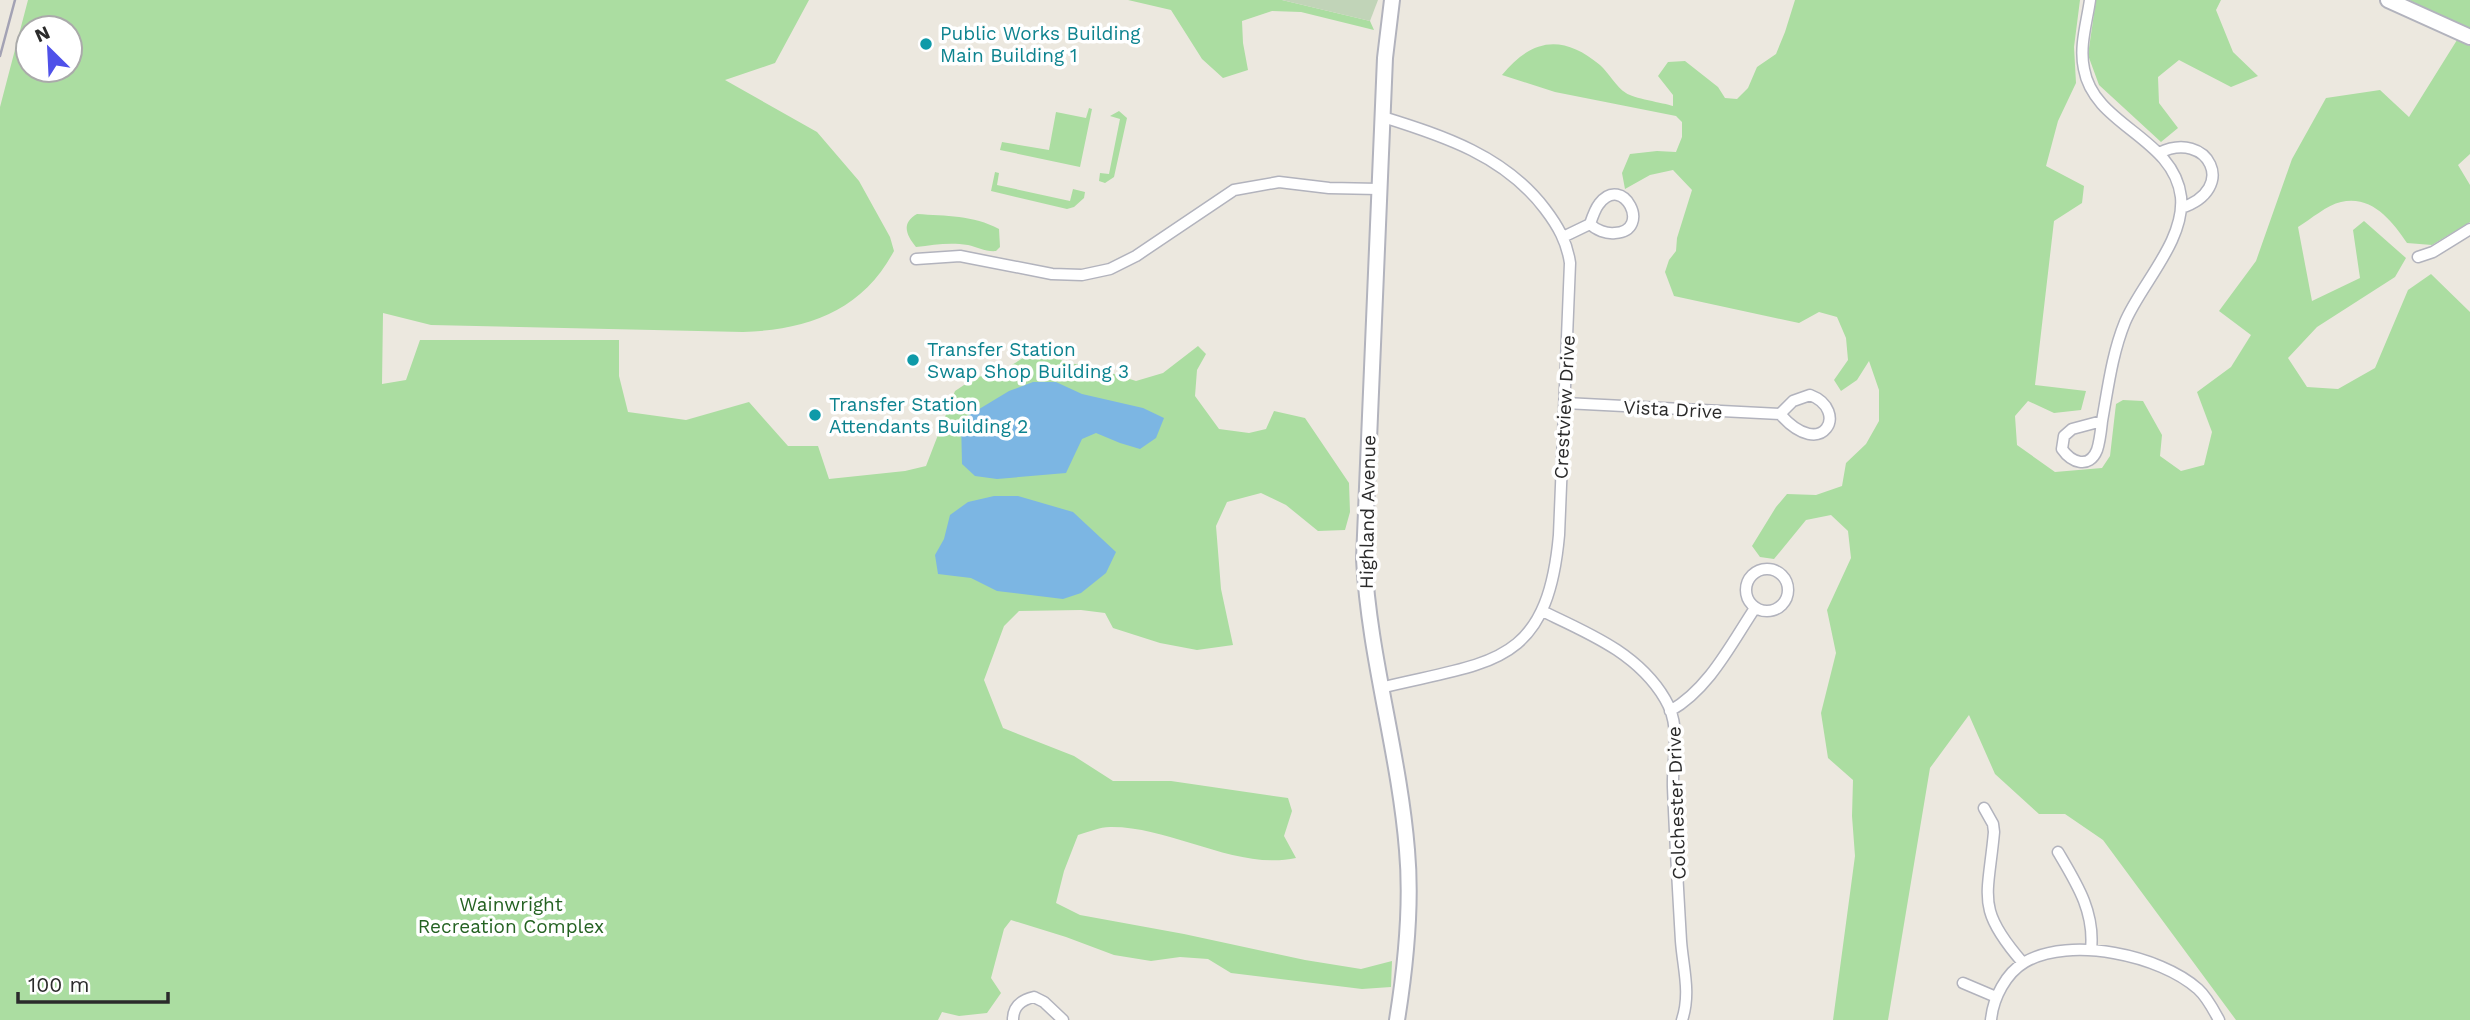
<svg xmlns="http://www.w3.org/2000/svg" width="2470" height="1020" font-family="'Work Sans',sans-serif">
  <rect width="100%" height="100%" fill="#ece8df"/>
  <path fill="#abdda1" fill-rule="evenodd" d="M28 0H809L775 63 725 80 817 132 859 181 890 237 894 251C862 311 807 330 743 332L431 325 383 313 382 384 406 380 420 340H619V376L628 412 686 420 749 402 788 446H818L829 479 905 471 926 466 955 391 973 379 1010 366 1043 346 1065 363 1086 365 1136 381 1163 373 1198 346 1206 354 1197 370 1195 396 1219 429 1249 433 1266 429 1274 411 1305 418 1349 483 1350 512 1345 530 1318 531 1286 505 1261 493 1227 502 1216 526 1221 589 1233 645 1197 650 1160 643 1113 628 1105 613 1081 610 1019 611 1004 626 984 680 1003 728 1074 756 1113 781H1171L1288 798 1292 811 1284 836 1296 858C1237 871 1171 826 1110 827 1100 827 1088 832 1078 835L1064 871 1056 903 1080 915 1184 934 1305 960 1361 969 1392 961 1391 987 1362 989 1231 973 1208 959 1180 957 1151 961 1114 955 1066 937 1011 920 1004 929 991 978 1001 993 987 1013 959 1016 942 1012 938 1020H0V107ZM28 28H70V70H28Z
    M1128 0H1282L1370 21 1374 30 1301 12 1272 11 1242 21 1243 43 1248 70 1223 78 1202 59 1171 10Z
    M1795 0H2080L2074 47 2076 83 2058 121 2046 166 2084 186 2082 203 2054 221 2035 385 2086 391 2081 410 2054 413 2028 401 2015 416 2017 445 2055 472 2102 468 2110 456 2116 404 2123 400 2143 401 2162 435 2160 456 2181 471 2204 465 2212 432 2197 392 2231 367 2251 335 2219 311 2256 261 2292 159 2326 98 2380 90 2409 117 2457 40 2470 46V154L2458 165 2470 185V222L2432 245 2407 243C2392 221 2372 195 2341 202 2327 205 2311 219 2298 227L2312 301 2360 278 2353 230 2364 221 2406 258 2395 277 2317 327 2288 358 2307 387 2338 389 2375 368 2408 290 2431 274 2470 312V1020H2236L2103 840 2065 814H2039L1995 774 1969 715 1930 768 1888 1020H1833L1855 856 1852 816 1853 780 1828 758 1821 713 1836 653 1827 610 1851 558 1848 531 1831 515 1806 520 1774 559 1760 557 1752 546 1776 507 1787 494 1816 495 1842 486 1846 463 1866 444 1879 421V390L1869 361 1857 380 1841 391 1834 380 1848 360 1846 338 1837 317 1819 312 1799 323 1674 296 1665 272 1669 260 1676 251 1677 238 1692 190 1673 170 1650 175 1625 189 1622 173 1630 154 1657 151 1676 152 1682 137V122L1676 116 1555 92 1502 75C1532 38 1563 34 1600 65 1609 73 1616 87 1626 93 1632 98 1664 103 1673 106V95L1658 76 1668 62 1685 61 1718 87 1725 98 1737 99 1748 88 1757 67 1776 54 1785 32Z
    M2096 0H2221L2216 10 2233 52 2258 76 2231 87 2179 60 2158 77 2159 103 2178 128 2161 142 2099 85 2088 55Z
    M2409 0H2470V29Z
    M1089 108 1092 109 1080 167 1000 150 1002 142 1049 150 1056 112 1086 118Z
    M1119 111 1127 118 1114 177 1105 183 1099 181 1100 173 1109 174 1120 119 1110 116Z
    M995 172 999 173 997 185 1070 201 1073 189 1085 192 1084 198 1074 207 1067 209 991 191Z
    M917 214C946 216 973 215 999 229L1000 247 996 251C986 252 977 247 968 245 949 242 934 245 916 247 906 235 901 223 917 214Z"/>
  <path fill="#c1d4b8" d="M1282 0H1378L1370 21Z"/>
  <path fill="#7cb6e3" d="M1033 382H1056L1082 394 1143 408 1164 418 1156 438 1140 449 1120 443 1096 433 1082 439 1066 473 997 479 975 476 962 464 961 420 1009 391Z
    M994 496H1018L1073 512 1116 552 1106 573 1081 593 1063 599 997 591 971 578 938 574 935 555 944 539 950 515 968 502Z"/>
  <g fill="none" stroke-linecap="round" stroke-linejoin="round">
    <g stroke="#b2b3bd" stroke-width="13">
      <path id="street" d="M2090 0C2087 22 2079 46 2084 69 2094 126 2174 137 2181 197 2185 241 2141 284 2125 322 2112 354 2108 388 2102 421
        M2159 153C2208 129 2239 189 2181 208
        M1563 237 1590 224C1592 218 1595 209 1599 204 1623 172 1653 231 1615 233 1606 234 1596 230 1590 224
        M2418 257 2433 252 2470 229
        M916 259 960 256 1052 274 1082 275 1110 269 1136 256 1234 190 1279 182 1329 188 1379 189
        M1810 395C1850 410 1823 463 1780 414L1793 401Z
        M1565 403 1780 414
        M2102 421C2101 430 2100 441 2097 450 2089 470 2071 462 2062 449L2064 436 2072 429Z
        M1746 590a21 21 0 1 1 42 0a21 21 0 1 1-42 0Z
        M1542 611C1588 633 1638 653 1665 699 1682 727 1672 756 1673 787 1675 838 1678 890 1681 941 1683 968 1691 993 1682 1020
        M1380 688C1490 661 1547 668 1559 535L1570 263C1567 242 1558 226 1545 209 1505 156 1444 136 1383 117
        M1670 711C1709 689 1731 644 1755 608
        M1984 808 1993 824 1994 832C1988 898 1975 908 2023 963
        M2058 852C2077 884 2095 912 2091 950
        M1963 983 1996 997
        M1013 1020C1013 1006 1021 1000 1034 997L1044 1002 1063 1020
        M1991 1020C1993 998 2006 973 2025 962 2070 936 2160 955 2198 989 2207 997 2213 1009 2219 1020"/>
    </g>
    <g stroke="#b2b3bd" stroke-width="18">
      <path id="secondary" d="M1392 0 1385 58 1364 559C1369 657 1399 752 1407 850 1412 906 1406 964 1397 1020
        M2388 0 2470 37"/>
    </g>
    <use href="#street" stroke="#fff" stroke-width="10"/>
    <use href="#secondary" stroke="#fff" stroke-width="14"/>
    <path stroke="#a3a2b4" stroke-width="2.5" d="M0 56 15 0"/>
  </g>
  <g fill="#0f9aa8" stroke="#fff" stroke-width="2.5">
    <circle cx="926" cy="44" r="7"/>
    <circle cx="913" cy="360" r="7"/>
    <circle cx="815" cy="415" r="7"/>
  </g>
  <g text-anchor="middle" stroke-width="7" stroke-linejoin="round" paint-order="stroke">
    <g font-size="19" fill="#0d838f" stroke="#fff" text-anchor="start">
      <text x="940" y="40">Public Works Building<tspan x="940" dy="22">Main Building 1</tspan></text>
      <text x="927" y="356">Transfer Station<tspan x="927" dy="22">Swap Shop Building 3</tspan></text>
      <text x="829" y="411">Transfer Station<tspan x="829" dy="22">Attendants Building 2</tspan></text>
    </g>
    <g font-size="19" fill="#2b2b2b" stroke="#fff">
      <text transform="translate(1564 407) rotate(-87)" y="7">Crestview Drive</text>
      <text transform="translate(1673 409) rotate(3)" y="7">Vista Drive</text>
      <text transform="translate(1367 512) rotate(-89)" y="7">Highland Avenue</text>
      <text transform="translate(1676 803) rotate(-92)" y="7">Colchester Drive</text>
    </g>
    <g font-size="19" fill="#246222" stroke="#fff">
      <text x="511" y="911">Wainwright<tspan x="511" dy="22">Recreation Complex</tspan></text>
    </g>
  </g>
  <g transform="translate(49 49) rotate(336)"><circle r="33" fill="#ffffff" stroke="#aaaaaa" stroke-width="2"/>
  <path d="M0-5L12 26L0 18L-12 26Z" fill="#4f51e9"/>
  <text y="-10" font-size="19" font-weight="bold" text-anchor="middle" fill="#2b2b2b">N</text>
  </g>
  <path d="M18 992v10h150v-10" fill="none" stroke="#2b2b2b" stroke-width="3.5"/>
  <text x="28" y="992" font-size="21" fill="#2b2b2b" stroke="#ffffff" stroke-width="5" paint-order="stroke">100 m</text>
</svg>
